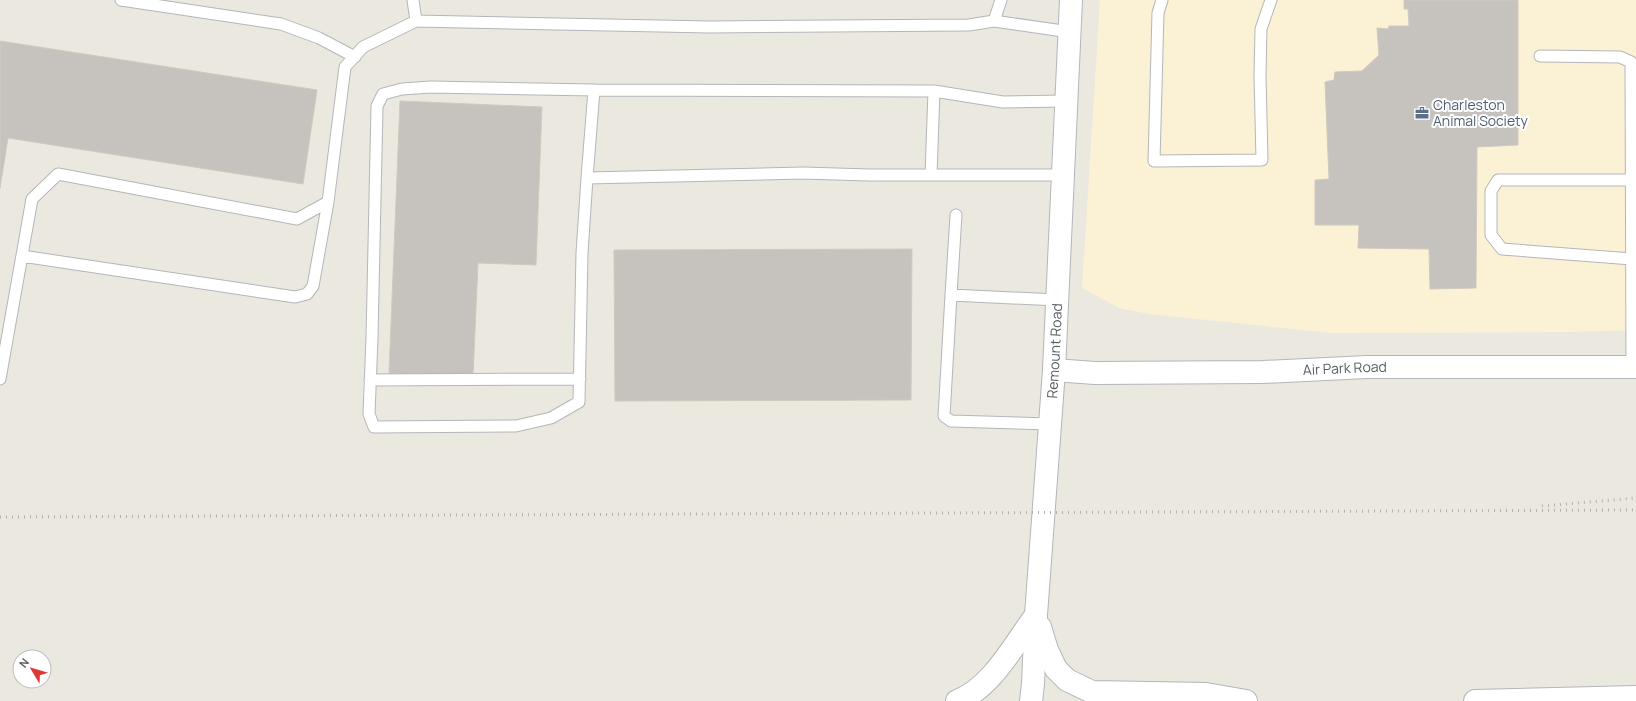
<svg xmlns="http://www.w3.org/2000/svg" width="1636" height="701" font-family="Manrope,sans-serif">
  <rect width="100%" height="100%" fill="#ebe8e0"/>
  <path fill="#fbf1d5" d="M1100 0H1636V330L1573 332 1331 333 1149 314 1119 308 1082 288Z"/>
  <path fill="#c6c3be" stroke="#cfcabf" d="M1404 0H1518V145L1477 147 1476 288 1430 289 1429 249 1358 248 1359 225H1315V180L1329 179 1325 82 1334 80 1335 72 1362 71 1379 55 1377 28 1388 29 1389 26H1409L1408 9H1404Z
    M0 41 317 90 303 184 8 138 0 188Z
    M400 101 542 107 536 265 478 263 473 376 389 373Z
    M912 249 911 400 615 401 614 250Z"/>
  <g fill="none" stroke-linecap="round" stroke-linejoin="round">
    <g stroke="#b3b6ba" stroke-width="13">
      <path id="service" d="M121 0 281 24 319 38 355 57
        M413 0 416 21
        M1162 0 1158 13 1154 161 1262 160 1260 76 1261 29 1271 0
        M994 21 1070 32
        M1540 56 1620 57 1631 62 1632 367
        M931 175 934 91
        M1063 175H869L803 173 587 178 582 253 579 402 551 418 516 426 374 427 369 414 372 338 377 106 383 94 402 89 431 87 594 90 934 91 1003 102 1067 101
        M587 178 594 90
        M1632 180H1498L1491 191V235L1502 249 1632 259
        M22 256 295 297 307 294 313 286 328 202
        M951 295 956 215
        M0 379 32 199 58 174 297 219 328 202 345 67 363 47 416 21 710 27 969 25 994 21 1001 0
        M370 380 580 379
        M1050 424 951 421 944 416 951 295 1057 300"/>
    </g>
    <g stroke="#b3b6ba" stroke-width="24">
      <g id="minor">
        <path id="s1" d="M1054 370 1095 373 1263 372 1367 367H1636"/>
      </g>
    </g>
    <g stroke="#b3b6ba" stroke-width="24">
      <g id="tertiary">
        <path d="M1040 627 1047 650 1056 669 1067 680 1092 692 1206 694 1246 701"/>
        <path d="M957 701C991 689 1015 643 1036 615"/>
        <path id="s2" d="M1031 701 1033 684 1036 615 1054 370 1071 0"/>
        <path d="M1475 701 1636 697"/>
      </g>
    </g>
    <use href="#service" stroke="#fff" stroke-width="11"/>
    <use href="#minor" stroke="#fff" stroke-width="22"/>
    <use href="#tertiary" stroke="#fff" stroke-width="22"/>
    <path stroke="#b1b2b2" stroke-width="3" stroke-dasharray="1 5" stroke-linecap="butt" d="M1542 506 1636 498
      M0 517 1636 510"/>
  </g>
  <defs>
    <g id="office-bare" transform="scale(1.08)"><path d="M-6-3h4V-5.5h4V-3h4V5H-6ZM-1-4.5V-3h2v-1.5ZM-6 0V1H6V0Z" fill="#5c6f8a" stroke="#fff" stroke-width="2.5" paint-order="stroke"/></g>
  </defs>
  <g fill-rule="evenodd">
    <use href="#office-bare" x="1422" y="113"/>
  </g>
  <g text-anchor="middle" stroke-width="4" stroke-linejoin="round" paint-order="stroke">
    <g font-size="14" fill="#4e5e75" stroke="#fff" text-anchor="start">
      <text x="1433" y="110">Charleston<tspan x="1433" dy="16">Animal Society</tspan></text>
    </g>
    <g font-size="14" fill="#595d60" stroke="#fff">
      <text dy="5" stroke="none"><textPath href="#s2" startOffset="351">Remount Road</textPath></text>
      <text dy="5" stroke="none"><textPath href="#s1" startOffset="291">Air Park Road</textPath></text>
    </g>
  </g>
  <g transform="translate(32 669) rotate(308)"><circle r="19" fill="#ffffff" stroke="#bdbebf"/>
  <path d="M0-3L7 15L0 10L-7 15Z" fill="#de3833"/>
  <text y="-6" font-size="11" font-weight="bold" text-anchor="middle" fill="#595d60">N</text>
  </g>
</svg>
